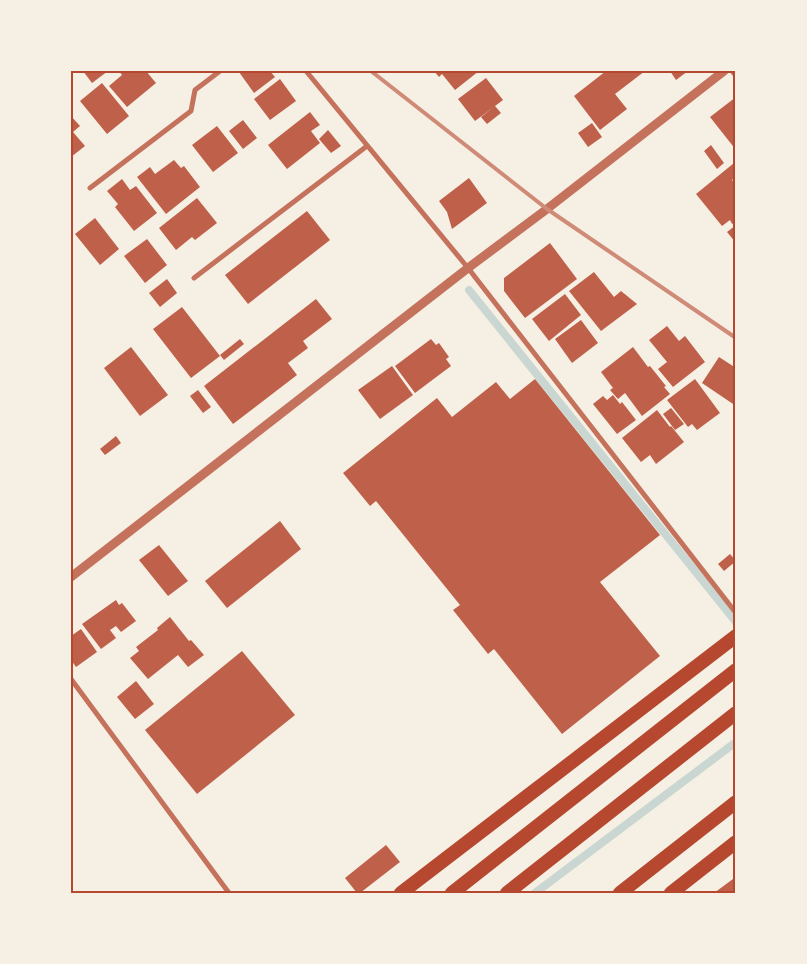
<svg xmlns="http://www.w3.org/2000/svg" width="807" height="964" font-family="'Asap Condensed',sans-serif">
  <rect width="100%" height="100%" fill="#f6efe4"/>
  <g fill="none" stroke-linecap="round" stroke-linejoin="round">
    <path stroke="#c9d6d2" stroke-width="8" d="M469 290 736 622
      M535 893 736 742"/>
  </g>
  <path fill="#bf614a" d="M83 71H108L92 83Z
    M119 71H146L156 83 127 107 109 86 122 75Z
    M240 71H270L275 77 254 93 239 72Z
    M434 71H479L455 90 442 74 439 77Z
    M606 71H645L615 94 627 109 600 130 574 96Z
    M670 71H688L676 80Z
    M486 78 503 100 475 121 458 99Z
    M280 79 296 101 270 120 254 99Z
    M102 83 129 116 107 134 80 101Z
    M736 97V150L710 117Z
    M495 106 501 113 487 124 481 117Z
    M310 112 320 125 311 131 320 143 287 169 268 145Z
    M71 116 80 126 73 132 85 146 71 157Z
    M243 120 257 138 243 149 229 131Z
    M592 123 602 137 588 147 578 133Z
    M217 126 238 153 213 172 192 145Z
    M328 130 341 146 331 153 319 139Z
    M711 145 724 163 717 169 704 151Z
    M174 160 181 168 184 166 200 187 166 214 137 177 150 167 155 174Z
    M734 163 736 165V177L732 180 736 185V221L732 224 730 220 722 226 696 194Z
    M469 178 487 203 452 229 447 212 439 201Z
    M122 179 130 190 136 186 157 213 134 231 115 207 118 204 107 191Z
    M197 198 217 223 195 240 192 237 176 250 159 228Z
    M307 211 330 240 248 304 225 275Z
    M95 218 119 249 100 265 75 234Z
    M736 225V243L727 232Z
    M147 239 167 265 145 283 124 256Z
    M550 243 577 279 525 318 504 291V278Z
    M594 272 614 297 621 291 637 304 601 331 569 291Z
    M167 279 177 293 160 307 149 293Z
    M565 294 581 315 549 341 532 319Z
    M316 299 332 319 303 341 308 348 288 363 297 375 233 424 204 386Z
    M182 307 220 356 191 378 153 329Z
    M581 320 598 343 572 363 555 339Z
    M667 326 679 341 685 336 705 362 673 387 658 369 667 362 649 340Z
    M240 339 244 344 224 360 220 355Z
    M431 339 436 345 439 343 449 357 446 359 451 366 415 393 395 366Z
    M131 347 168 395 140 416 104 368Z
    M633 347 648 367 650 366 666 386 664 387 670 394 642 416 625 393 618 399 610 390 613 388 601 372Z
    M719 357 736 368V406L702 383Z
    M392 366 413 395 380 419 358 390Z
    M535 379 660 535 600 582 660 656 562 734 494 649 488 654 453 610 460 605 376 501 370 506 343 473 437 398 452 417 496 382 510 399Z
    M695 379 720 413 697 430 692 424 688 427 667 400Z
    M198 390 211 407 203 413 190 396Z
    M613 395 620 404 622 402 636 420 617 434 593 404 603 396 607 400Z
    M671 408 684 424 675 430 663 414Z
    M657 410 670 427 671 426 684 442 656 464 650 455 641 462 622 438Z
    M116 436 121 443 105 455 100 449Z
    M280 521 301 549 227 608 205 581Z
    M159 545 188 581 168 596 139 560Z
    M730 554 736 561 724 571 718 564Z
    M116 600 119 605 122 603 136 621 121 632 116 626 110 630 116 638 101 649 82 624Z
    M170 617 189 641 191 640 204 655 188 667 178 655 148 679 130 658 139 651 136 647 158 630 157 628Z
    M81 629 97 652 76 667 71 660V636Z
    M242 651 295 715 197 794 145 730Z
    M136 681 154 704 135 719 117 697Z
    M386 845 400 862 360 893H357L345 878Z
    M733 879 736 882V893H714Z"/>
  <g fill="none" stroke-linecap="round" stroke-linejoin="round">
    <path stroke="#c5725c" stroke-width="5" d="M306 71 468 268 736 613
      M732 71 736 76
      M90 188 191 111 195 90 220 71
      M194 278 367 146
      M71 679 229 893"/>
    <path stroke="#c5725c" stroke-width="9" d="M71 577 468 268 547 209 724 71"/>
    <path stroke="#b5482f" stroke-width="14" d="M401 893 736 636
      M452 893 736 670
      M507 893 736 713
      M620 893 736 802
      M671 893 736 842"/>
    <path stroke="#cf8b77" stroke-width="4" d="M371 71 547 209 736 338"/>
  </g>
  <rect width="807" height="964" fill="none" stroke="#f6efe4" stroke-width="145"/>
  <rect x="72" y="72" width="662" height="820" fill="none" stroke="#b5482f" stroke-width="2"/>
</svg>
